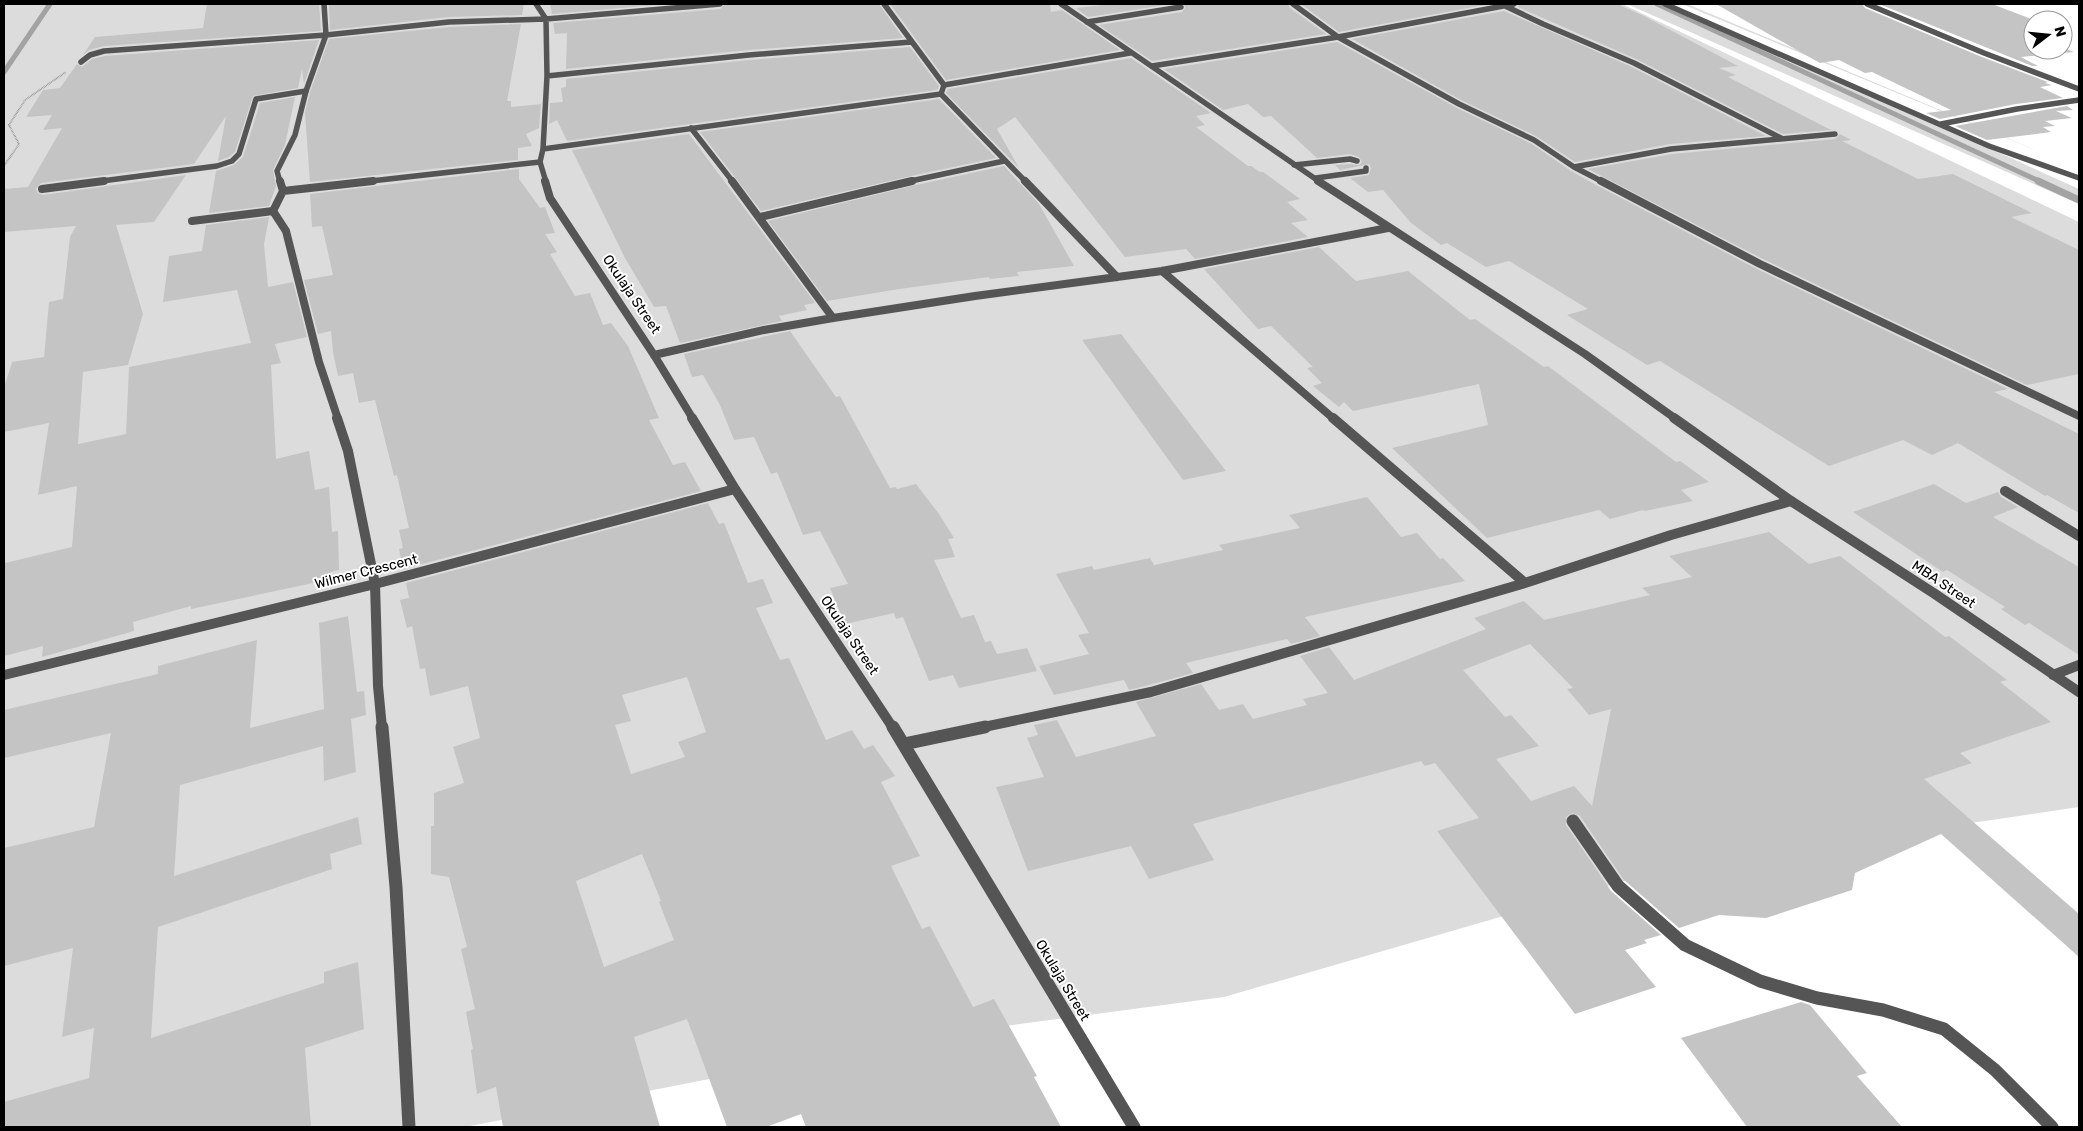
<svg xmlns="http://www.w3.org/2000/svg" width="2083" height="1131" font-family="Rubik,sans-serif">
  <rect width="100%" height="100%" fill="#fff"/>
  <path fill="#dcdcdc" d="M4 4H1622L2079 222V807L1673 867 1224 997 929 1036 465 1127H4Z
    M1627 4H1671L2079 189V204Z
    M1682 4H1687L2062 161Z"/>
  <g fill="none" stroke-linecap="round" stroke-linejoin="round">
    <path stroke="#a3a3a3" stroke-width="5" d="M1657 4 2041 182
      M4 72 50 4"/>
    <path stroke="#a3a3a3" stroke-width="7" d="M2038 181 2079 200"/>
  </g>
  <path fill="#c4c4c4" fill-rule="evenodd" d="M207 4H319L321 31 104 46 89 50 83 55 95 37 203 28Z
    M329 4H524L522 15 449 17 330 30Z
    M550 4H668L552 14Z
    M725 4H879L903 38 749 50 566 69 567 33 555 34 553 23 720 9Z
    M890 4H1050L1051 12 1062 10 1120 50 946 80Z
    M1111 4H1172L1088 17 1076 8Z
    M1184 4H1288L1290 8 1326 34 1152 61 1099 25 1182 12 1185 8Z
    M1301 4H1490L1339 32Z
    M1519 4H1617L1644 16 1738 66 1719 68 1736 75 1728 77 1831 130 1783 134 1636 59 1518 7Z
    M1716 4H1862L1865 8 1982 57 2048 82 2045 83 2052 85 2040 87 2063 98 2016 104 1940 119 1926 113 1951 110 1872 72 1865 73 1839 60 1820 63 1811 58Z
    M1879 4H1992L2034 20 2033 50H2063V48L2074 52 2021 57 2038 66H2032Z
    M1504 11 1632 67 1766 136 1670 144 1575 162 1536 136 1461 100 1352 39Z
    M521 24 507 101H511V107L541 104 539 128 526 134 532 146 518 148V160L310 182 305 113 310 92 329 39 449 27Z
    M319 40 304 84 302 69 298 88 253 96 235 152 229 157 218 161 226 116 194 164 41 183 36 189 38 193 43 195 186 175 154 222 116 225 143 314 128 365 83 372 78 444 126 434 129 367 251 343 237 290 163 302 169 256 202 251 206 225 269 217 264 244 268 287 293 282 307 337 275 344 281 363 271 365 276 459 309 451 315 490 329 487 332 532 338 531 339 570 331 572 332 579 191 609V606L133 622 134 631 42 657 43 646 4 656 5 563 72 547 77 486 38 495 49 423 4 432V388L12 362 44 357 49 302 63 299 70 237 76 226 4 232V189L28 187 62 128 43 130 52 115 26 117 43 90 60 88 77 64 82 67 92 59 105 56Z
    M1337 42 1457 108 1532 144 1571 171 1598 186 1757 269 2008 389 1994 392 2079 434V513L2047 495 2045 496 1958 443 1932 455 1903 440 1829 466 1660 361 1647 365 1567 315 1588 309 1509 261 1486 267 1447 243 1441 245 1411 223 1383 190 1368 192 1350 178 1369 175 1371 168 1369 164 1340 170 1335 165 1350 164 1359 165 1362 162 1359 157 1350 154 1317 158 1271 116 1263 117 1248 104 1223 110 1164 69Z
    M910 47 939 86 937 90 567 141 557 120 549 124 550 103 563 102 561 88 566 87V79L749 60Z
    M1131 58 1211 113 1196 116 1205 125 1196 127 1248 166H1251L1260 172H1263L1300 199 1287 202 1308 220 1291 223 1308 237 1195 259 1186 249 1125 257 1015 117 997 129 1019 168 946 93 948 89Z
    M295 97 285 145 273 170 276 186 269 206 209 213 216 171 234 165 243 157 260 103Z
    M939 99 996 158 911 176 761 211 700 132Z
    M2067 106 2073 110 2056 111 2072 118 2045 121 2055 126 2043 127 2051 132 1987 140 1955 126Z
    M689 134 815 303 804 305 807 310 779 316 782 321 680 343 666 306 654 307 625 258 572 150Z
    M1840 134 1851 140 1842 141 1918 179 1953 174 2032 213 2011 217 2079 250V374L2027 385 1763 259 1588 169 1672 154 1835 139Z
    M1004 166 1039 204 1074 266 1017 272 1019 276 990 279 989 277 899 289 827 301 768 221 916 185Z
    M519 169V179L540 208 545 207 555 233 545 234 557 252 550 254 575 296 590 293 603 325 611 323 628 346 659 418 649 420 673 465 685 462 701 491 403 569 399 549 403 548 399 530 409 528 397 475 394 476 375 400 359 403 353 373 338 376 333 352 331 331 318 334 304 280 333 275 322 226 312 227 310 194Z
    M1319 247 1356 281 1408 271 1470 320 1475 319 1544 367 1548 366 1676 462 1680 461 1709 482 1681 490 1693 501 1645 511 1643 510 1610 519 1599 510 1487 538 1392 448 1488 425 1479 384 1353 411 1344 402 1339 407 1313 386 1322 383 1307 368 1313 367 1271 326 1258 329 1204 269Z
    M790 331 836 397 840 396 890 488 896 487 897 489 916 484 939 514 954 538 948 539 955 557 934 560 961 618 974 615 985 642 991 641 997 654 1027 648 1037 671 959 688 953 675 929 681 903 617 896 619 894 613 845 624 830 588 848 584 820 531 803 535 777 472 771 474 754 437 734 440 720 405 703 375 692 377 684 354Z
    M1121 334 1226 471 1183 480 1082 340Z
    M1934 484 1966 503 1998 492 2001 497 2018 507 1993 517 2079 567V655L2029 623 2025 625 2001 609 2005 607 1947 570 1943 572 1853 512Z
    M1367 497 1401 537 1417 533 1440 559 1443 558 1465 581 1305 617 1320 636 1291 644 1287 639 1186 663 1193 673 1149 685 1129 690 1124 680 1054 695 1039 666 1089 654 1078 635 1089 633 1056 574 1092 566 1094 570 1150 558 1154 565 1223 550 1219 545 1300 528 1289 515Z
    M708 503 719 524 724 523 748 583 763 579 773 603 756 608 780 660 789 658 826 740 852 730 864 749 873 745 895 776 881 782 920 856 891 866 922 929 930 926 973 1007 994 999 1037 1076 1034 1077 1061 1127H806L801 1114 766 1127H727L687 1019 634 1037 660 1127H503L496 1087 477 1094 471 1050 473 1049 466 1012 475 1009 461 949 467 947 449 877 431 874V826H434V793L464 783 453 747 480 738 468 686 430 696 425 668 420 669 412 626 407 628 400 600 409 598 406 583ZM687 677 706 732 678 742 685 757 631 774 615 725 631 721 622 695ZM642 854 661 901 659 902 674 940 604 967 576 881Z
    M1769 532 1809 564 1840 556 1945 637 1949 636 2007 680 2000 682 2051 722 1960 753 1972 763 1924 779 2079 914V957L1941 834 1855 873 1852 890 1766 918 1719 915 1679 928 1624 880 1580 816 1572 813 1566 817V825L1611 891 1661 935 1644 940 1647 943 1625 950 1656 987 1575 1014 1437 831 1479 818 1435 763 1425 766 1421 761 1193 824 1214 860 1149 879 1131 846 1028 871 996 787 1044 777 1027 738 1038 735 1034 725 1057 720 1076 757 1156 736 1136 702 1201 684 1219 710 1243 704 1253 719 1307 705 1303 699 1328 693 1300 656 1329 647 1354 680 1486 629 1474 618 1524 601 1544 620 1650 595 1642 588 1692 577 1669 556ZM1530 644 1573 688 1567 689 1589 715 1611 709 1592 806 1574 786 1531 801 1496 759 1539 746 1511 715 1505 717 1463 670Z
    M348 616 357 692 364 691 366 715 351 719 356 772 324 781 323 746 180 785 174 876 358 817 362 844 330 854 332 869 158 927 151 1038 324 983V972L358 962 364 1029 305 1048 311 1127H4V1102L89 1078 94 1028 62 1037 73 948 4 966V848L94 827 111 733 4 758V710L158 674V666L257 640 250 728 324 709 319 623Z
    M1801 1002 1810 1005 1867 1073 1857 1076 1902 1127H1747L1681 1038Z"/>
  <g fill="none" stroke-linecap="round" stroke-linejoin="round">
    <path stroke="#777" stroke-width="2" stroke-dasharray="0.5 1" stroke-linecap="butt" d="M4 166 19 144 9 125 25 100 66 72"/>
    <path stroke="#555" stroke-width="5.5" d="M1087 22 1181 7
      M1294 165 1350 159 1357 161
      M1316 178 1366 171V168
      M94 182 217 166 232 161 239 154 256 99 306 91"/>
    <path stroke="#555" stroke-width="8" d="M42 189 104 181
      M192 221 273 211"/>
    <path stroke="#555" stroke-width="10" d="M2005 491 2079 536
      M2053 675 2079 665"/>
    <path stroke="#555" stroke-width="5.5" d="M536 4 546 19 547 76 543 149 540 162 546 182
      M884 4 944 85 941 94 1026 182
      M1293 4 1338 37 1459 104 1534 140 1574 167 1603 182
      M1501 4 1543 24 1634 63 1781 138
      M1665 4 1989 146 2079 178
      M1867 4 1984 53 2079 89
      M81 62 90 55 104 51 326 35 449 22 546 19 720 4
      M1152 66 1338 37 1514 4
      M547 76 749 55 911 42
      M944 85 1130 53
      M1941 124 2017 109 2079 100
      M691 128 733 182
      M543 149 941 94
      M1574 167 1671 149 1835 134
      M280 182 277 171 295 135 306 91 326 35 324 4
      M362 182 540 162
      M906 182 1004 161"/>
    <path stroke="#555" stroke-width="8" d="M280 181 283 191 273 211 286 231 319 362 338 419
      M545 181 550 198 654 355 693 419
      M732 181 833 318
      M1025 181 1117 277
      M1601 181 1760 264 2079 416
      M283 191 373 181
      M760 217 912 181
      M1162 271 1334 419
      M654 355 764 330 833 318 975 296 1162 271 1388 228"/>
    <path stroke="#555" stroke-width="10" d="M337 418 348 451 375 584 378 686 382 728
      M692 418 735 489 893 728
      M1333 418 1525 583
      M4 675 375 584 735 489
      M979 728 1151 692 1525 583 1671 535 1791 501"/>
    <path stroke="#555" stroke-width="13" d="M382 727 396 887 409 1127
      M893 727 1134 1127
      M904 744 985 727
      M1573 821 1618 886 1685 945 1760 981 1817 998 1883 1010 1944 1029 1995 1070 2052 1127"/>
    <path stroke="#555" stroke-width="5.5" d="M1061 4 1320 182"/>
    <path stroke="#555" stroke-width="8" d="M1318 181 1585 354 1676 419"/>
    <path stroke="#555" stroke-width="10" d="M1674 418 1791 501 1935 594 2079 692"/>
  </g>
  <g text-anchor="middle" stroke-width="4" stroke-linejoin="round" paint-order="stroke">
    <g font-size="14" fill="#000" stroke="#fff">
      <text transform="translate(632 294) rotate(56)" y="5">Okulaja Street</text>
      <text transform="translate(366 571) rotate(-14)" y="5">Wilmer Crescent</text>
      <text transform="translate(1944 584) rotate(34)" y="5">MBA Street</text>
      <text transform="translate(850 635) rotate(56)" y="5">Okulaja Street</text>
      <text transform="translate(1063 980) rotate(59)" y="5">Okulaja Street</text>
    </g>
  </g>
  <rect width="2083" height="1131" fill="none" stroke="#000000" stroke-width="10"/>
  <g transform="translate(2048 35) rotate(74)"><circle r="24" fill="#ffffff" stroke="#999999"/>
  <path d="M0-4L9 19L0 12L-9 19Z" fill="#000000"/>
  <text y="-8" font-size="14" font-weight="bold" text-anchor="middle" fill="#000000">N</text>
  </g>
</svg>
